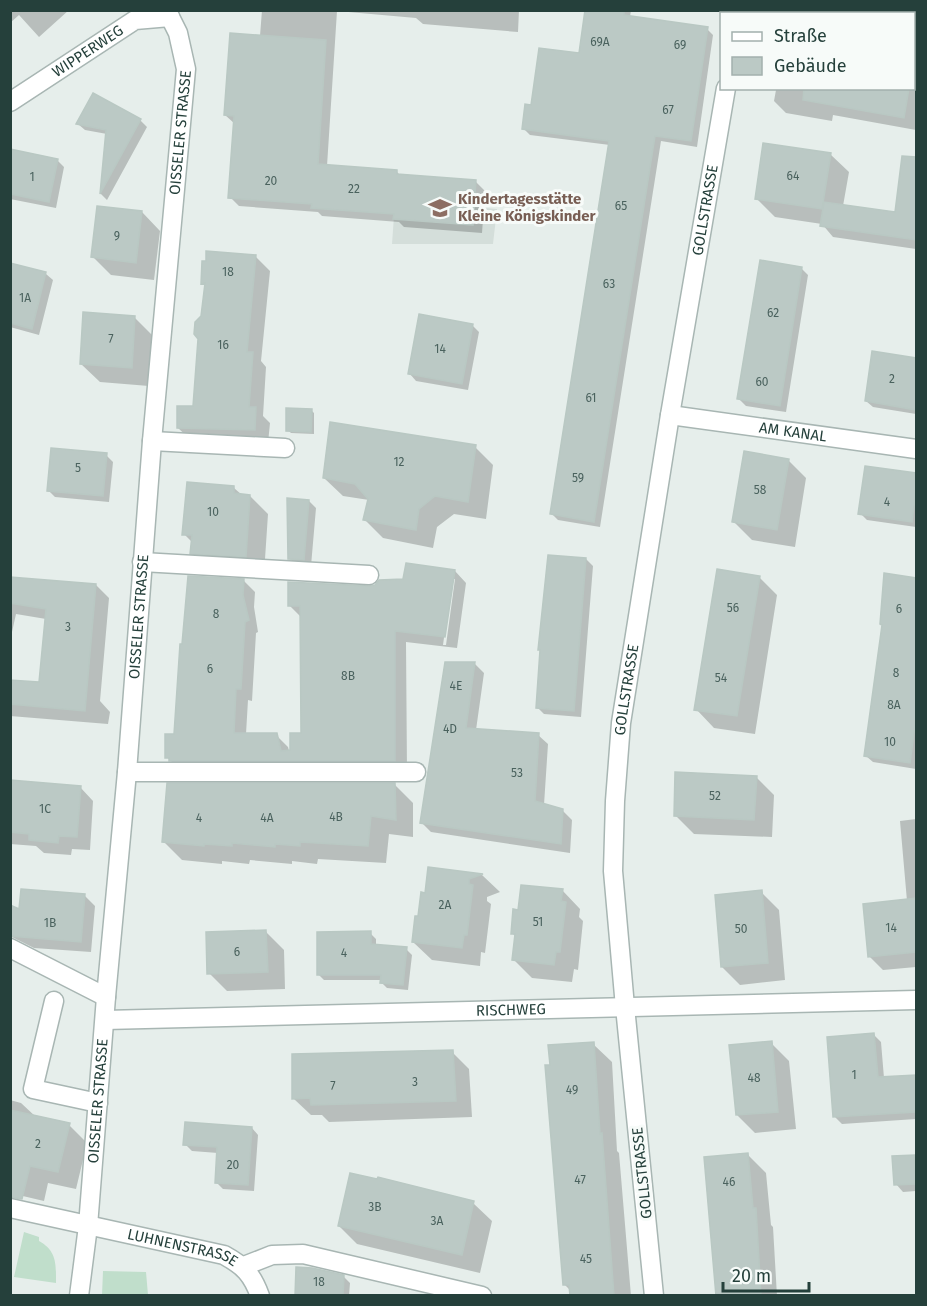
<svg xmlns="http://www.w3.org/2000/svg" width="927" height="1306" font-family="'Fira Sans',sans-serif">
  <rect width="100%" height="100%" fill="#e6eeeb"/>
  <path fill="#d4deda" d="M397 174 476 180 475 207 497 209 493 244H392Z"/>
  <path fill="#c0decb" d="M24 1232 39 1237V1241C57 1251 56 1264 56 1283L14 1277Z
    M103 1271 146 1272 148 1295H102Z"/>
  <path fill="#0003" fill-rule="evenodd" d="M10 10H69L39 37 19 15 10 23Z
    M262 10H519L518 32 423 24 416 18 337 11 327 166 396 171 401 176 476 182 485 191 482 233 404 227 399 222 322 216 318 212 239 206 230 197 235 124 225 115 260 36Z
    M587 10H631L630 17 707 29 713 35 697 147 661 141 600 527 558 520 552 514 610 145 530 135 523 128 533 106 581 55Z
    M794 10H855L854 14H794Z
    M895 10H916V14Z
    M914 60 916 62V130L833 115 832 121 786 113 774 101 776 90 774 88H914Z
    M140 120 147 127 107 200 100 193 107 134 85 130 78 124Z
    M10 153 57 160 64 167 56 208 10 199Z
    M830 154 849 172 843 206 896 214 903 164 916 166V249L833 237 822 224 775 217 757 199Z
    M142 212 160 231 154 280 111 275 93 257Z
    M256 257 270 271 261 361 266 367 263 416 270 423 268 443 192 441 178 428 194 407 206 287 202 283Z
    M10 264 46 274 53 280 39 335 10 327Z
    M801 268 808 275 786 412 746 406 739 399Z
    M134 317 152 335 149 386 100 382 81 364Z
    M472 325 479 332 468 390 416 381 410 374Z
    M874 353 916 359V414L873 407 866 401Z
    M311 410 314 413V434L291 433 288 430Z
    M475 447 493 465 486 519 454 514 437 527 433 548 383 538 365 520 369 500 343 496 324 478Z
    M106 455 113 462 109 502 55 497 48 490Z
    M788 460 806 478 795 547 752 540 734 522Z
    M866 468 916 474V527L867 520 860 513Z
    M234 488 242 495 250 496 268 514 264 574 210 571 192 553 193 543 184 534Z
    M309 501 316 508 311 566 296 565 289 558Z
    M586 559 593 566 581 717 544 714 537 707 542 652 540 650Z
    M455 571 466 583 457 648 406 642 407 772 179 769 167 757 244 581 255 592 254 607 258 632 256 633 252 701 248 700 246 734 276 735 288 747 290 755 302 735 301 617 290 606ZM452 579H455L446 645H443Z
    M886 575 916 579V769L873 762 866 756 883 625Z
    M759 577 777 595 755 734 714 728 696 709Z
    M10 578 96 585 109 598 100 701 110 712 108 724 10 716V680L41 686 46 619 16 614 10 641Z
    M474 663 484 673 476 730 538 735 548 744 544 805 562 810 572 820 570 853 431 832 422 823Z
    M756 777 774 795 772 837 694 834 675 815Z
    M10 782 80 787 93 801 90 850 72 849 71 855 44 853 36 846 10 844Z
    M395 785 413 803V837L389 834 386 863 318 859 317 864 292 861V864L250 860 249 864 222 861V864L182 860 164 842Z
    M916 819V967L883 970 869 956 907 901 900 821Z
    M430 869 482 875 500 892 487 897V901L491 904 485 953 481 952 480 966 432 960 413 942 427 895Z
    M562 890 580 909 579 917 583 921 578 970 574 969 572 982 532 978 514 960 516 937 512 933 519 912Z
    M761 892 779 910 785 980 740 985 722 967Z
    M84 895 95 906 91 952 34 948 10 936V907L20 911Z
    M266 932 284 950 285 989 227 991 209 973Z
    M370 933 376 939V946L406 949 412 955 408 990 387 988 381 982 382 980H324L318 974Z
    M874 1035 881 1042 884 1078 916 1077V1119L842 1124 835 1117Z
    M771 1043 789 1061 796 1129 755 1133 737 1115Z
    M593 1044 612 1062 617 1151 619 1153 631 1296H571V1291L564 1284 551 1066Z
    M452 1052 469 1069 472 1117 329 1122 322 1115H311L294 1099Z
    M10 1100 21 1103 36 1117 69 1125 87 1143 76 1189 48 1183 44 1201 10 1193Z
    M252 1128 258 1135 254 1191 223 1189 216 1182 218 1153 192 1151 185 1144Z
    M748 1155 766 1173 771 1225 773 1227 777 1296H717Z
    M916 1156V1191L903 1192 896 1184 894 1158Z
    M473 1203 492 1221 480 1273 357 1244 339 1226Z
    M343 1276 350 1283 349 1296H296Z"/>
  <path fill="#bbc9c5" stroke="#b9c8c3" stroke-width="1.5" d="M585 10H624V15L708 27 691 141 655 136 594 522 550 514 609 141 522 129 525 104 531 105 539 48 579 53Z
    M230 33 326 40 318 164 397 170V174L476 180 473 225 393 219 394 214 311 208 312 204 228 198 234 116 224 115Z
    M804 88H909L904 118 803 100Z
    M93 93 141 119 100 194 106 130 76 124Z
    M763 143 831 153 822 209 755 199Z
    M10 149 58 159 49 202 10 194Z
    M902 156 916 157V240L820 226 824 202 895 212Z
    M97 206 142 211 136 263 91 257Z
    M206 251 256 255 247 352H253L249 407H256L255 430 177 428V406H193L198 339 194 334 195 322 201 316 205 283 201 284 202 261H206Z
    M760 260 802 267 780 406 737 399Z
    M10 263 46 272 32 329 10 323Z
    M83 312 135 316 132 368 80 364Z
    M419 314 473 324 462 384 408 374Z
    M872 351 916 358V410L865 401Z
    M286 408 312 409 311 432 286 431Z
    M330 422 476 445 468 502 435 496 419 509 416 530 363 520 368 499 355 484 323 478Z
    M51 448 107 453 103 496 47 491Z
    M744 451 789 459 777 530 732 522Z
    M865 466 916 473V490L912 522 858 514Z
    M187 482 234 486V493L250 495 246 557 190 554 192 535H182Z
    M287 498 309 500 304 560 288 559Z
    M548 555 586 558 574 711 536 708 540 650H538Z
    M406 563 455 570 445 637 395 631V761H169V758H165V734H174L180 644H182L188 576 244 579 243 595 249 620 245 622 241 689H236L234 733H277L281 751 290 750V733H301L300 606H288V582L369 586 375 585 379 580 403 579Z
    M717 569 760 576 737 716 694 710Z
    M884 573 916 578V718L910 763 864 756 882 625 880 624Z
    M10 577 96 584 85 711 10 704V680L39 682 46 609 10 603Z
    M445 662H475L466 728 539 733 535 801 563 809 561 844 420 823Z
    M675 772 757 776 754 820 674 816Z
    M10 780 81 786 77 837 59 836 58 843 29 840V834L10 832Z
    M167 783H395L396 820 371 816 368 846 300 842V846L275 844V847L232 843V846L204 844V846L162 842Z
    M428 867 483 874 469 879V884L473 885 467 935H464L462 948 412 942 415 916H418L421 892 425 893Z
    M521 885 563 889 561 901 566 902 560 952H556L554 965 512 960 515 934H511L513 909 518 910Z
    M21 889 85 894 81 942 10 936V905L19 909Z
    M762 890 768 963 721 967 715 895Z
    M916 898V952L868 957 863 904Z
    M266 930 268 972 207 974 206 932Z
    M371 931V944L407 947 403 985 380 983 381 975H317V932Z
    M874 1033 878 1077 916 1075V1112L833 1117 827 1037Z
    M772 1041 778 1112 736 1115 729 1045Z
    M594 1042 600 1134 602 1133 614 1296H570L569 1285H563L545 1065H550L548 1045Z
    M453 1050 456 1101 311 1105 310 1098 292 1099V1054Z
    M10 1110 70 1123 58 1172 30 1166 22 1199 10 1197Z
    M185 1122 252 1127 248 1185 215 1183 217 1147 183 1145Z
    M748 1153 753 1208H756L761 1296H716L704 1157Z
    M915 1155 916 1184 894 1185 892 1156Z
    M350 1173 377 1179 378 1177 474 1201 462 1255 338 1226Z
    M296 1267 312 1268 344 1275 343 1296H295Z"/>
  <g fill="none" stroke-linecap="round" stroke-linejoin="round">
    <g stroke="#a8b6b3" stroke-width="21">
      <g id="minor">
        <path d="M739 14V10"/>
        <path id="s1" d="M10 102 135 20 170 17"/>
        <path id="s2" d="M670 415 916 449"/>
        <path d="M152 441 285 448"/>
        <path d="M142 562 369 575"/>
        <path d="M127 772H416"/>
        <path d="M10 948 106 997"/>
        <path d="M54 1001 33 1089 98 1103"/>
        <path id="s3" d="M105 1020 916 1000"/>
        <path id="s4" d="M10 1208 224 1255C244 1266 252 1274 260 1296"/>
        <path d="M244 1266 272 1255 303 1254 482 1296"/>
        <path id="s5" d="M79 1296 88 1226 106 997 127 772 152 441 186 69 178 33 170 17"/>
        <path id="s6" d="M654 1296 625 1007 613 871 615 801 621 723 670 415 726 88"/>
      </g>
    </g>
    <use href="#minor" stroke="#fff" stroke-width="18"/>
  </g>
  <defs>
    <g id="school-bare" transform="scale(1.8)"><path d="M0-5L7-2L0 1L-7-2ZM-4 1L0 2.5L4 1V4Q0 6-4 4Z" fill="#8d6e63" stroke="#f7fbf9" stroke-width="2.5" paint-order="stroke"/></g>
  </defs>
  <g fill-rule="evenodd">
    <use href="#school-bare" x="440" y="208"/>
  </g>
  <g text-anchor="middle" stroke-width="6" stroke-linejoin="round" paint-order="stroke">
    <g font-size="12" fill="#4a625e">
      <text x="600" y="46">69A</text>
      <text x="680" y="49">69</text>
      <text x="668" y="114">67</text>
      <text x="793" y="180">64</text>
      <text x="32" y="181">1</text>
      <text x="271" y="185">20</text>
      <text x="354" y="193">22</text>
      <text x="621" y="210">65</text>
      <text x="117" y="240">9</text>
      <text x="228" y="276">18</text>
      <text x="609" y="288">63</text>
      <text x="25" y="302">1A</text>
      <text x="773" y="317">62</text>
      <text x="111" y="343">7</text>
      <text x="223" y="349">16</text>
      <text x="440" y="353">14</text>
      <text x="892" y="383">2</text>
      <text x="762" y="386">60</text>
      <text x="591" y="402">61</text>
      <text x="399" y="466">12</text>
      <text x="78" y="472">5</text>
      <text x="578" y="482">59</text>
      <text x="760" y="494">58</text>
      <text x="887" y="506">4</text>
      <text x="213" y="516">10</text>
      <text x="733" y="612">56</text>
      <text x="899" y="613">6</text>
      <text x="216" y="618">8</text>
      <text x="68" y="631">3</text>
      <text x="210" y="673">6</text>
      <text x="896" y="677">8</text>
      <text x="348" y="680">8B</text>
      <text x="721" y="682">54</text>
      <text x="456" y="690">4E</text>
      <text x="894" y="709">8A</text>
      <text x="450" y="733">4D</text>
      <text x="890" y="746">10</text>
      <text x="517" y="777">53</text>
      <text x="715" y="800">52</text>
      <text x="45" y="813">1C</text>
      <text x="336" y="821">4B</text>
      <text x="199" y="822">4</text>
      <text x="267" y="822">4A</text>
      <text x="445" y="909">2A</text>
      <text x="538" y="926">51</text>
      <text x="50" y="927">1B</text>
      <text x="891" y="932">14</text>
      <text x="741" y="933">50</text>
      <text x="237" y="956">6</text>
      <text x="344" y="957">4</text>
      <text x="854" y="1079">1</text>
      <text x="754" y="1082">48</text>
      <text x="415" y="1086">3</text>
      <text x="333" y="1090">7</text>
      <text x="572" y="1094">49</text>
      <text x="38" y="1148">2</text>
      <text x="233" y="1169">20</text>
      <text x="580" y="1184">47</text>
      <text x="729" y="1186">46</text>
      <text x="375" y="1211">3B</text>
      <text x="437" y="1225">3A</text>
      <text x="586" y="1263">45</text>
      <text x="319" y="1286">18</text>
    </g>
    <g font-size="15" fill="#25403b" stroke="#f7fbf9">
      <text dy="5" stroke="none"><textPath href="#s1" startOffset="93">WIPPERWEG</textPath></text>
      <text dy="5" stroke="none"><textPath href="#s5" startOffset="1168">OISSELER STRASSE</textPath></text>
      <text dy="5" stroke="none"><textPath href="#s6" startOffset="1095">GOLLSTRASSE</textPath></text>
      <text dy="5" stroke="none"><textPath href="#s2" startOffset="124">AM KANAL</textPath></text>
      <text dy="5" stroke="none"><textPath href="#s5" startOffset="682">OISSELER STRASSE</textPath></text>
      <text dy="5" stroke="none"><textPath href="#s6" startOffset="609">GOLLSTRASSE</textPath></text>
      <text dy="5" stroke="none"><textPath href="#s3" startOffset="406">RISCHWEG</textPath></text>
      <text dy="5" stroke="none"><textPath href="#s5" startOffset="196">OISSELER STRASSE</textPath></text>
      <text transform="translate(642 1173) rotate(-96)" y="5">GOLLSTRASSE</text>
      <text dy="5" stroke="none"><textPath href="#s4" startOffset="177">LUHNENSTRASSE</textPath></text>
    </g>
    <g font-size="15" font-weight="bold" fill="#785e54" stroke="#f7fbf9" text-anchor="start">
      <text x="458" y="204">Kindertagesstätte<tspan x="458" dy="17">Kleine Königskinder</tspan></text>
    </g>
  </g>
  <rect width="927" height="1306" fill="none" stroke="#25403b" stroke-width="24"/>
  <rect x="720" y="12" width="195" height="78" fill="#f7fbf9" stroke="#a3b0ad" stroke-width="1.5"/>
  <rect x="732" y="32" width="30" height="9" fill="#ffffff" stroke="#a3b0ad" stroke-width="1.5"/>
  <text x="774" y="42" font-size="18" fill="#25403b">Straße</text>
  <rect x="732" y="57" width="30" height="18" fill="#bbc9c5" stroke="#a3b0ad" stroke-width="1.5"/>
  <text x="774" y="72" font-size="18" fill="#25403b">Gebäude</text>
  <path d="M723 1282v9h86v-9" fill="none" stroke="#25403b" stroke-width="3"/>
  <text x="732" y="1282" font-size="18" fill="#25403b" stroke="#f7fbf9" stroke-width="4.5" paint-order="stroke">20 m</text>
</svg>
